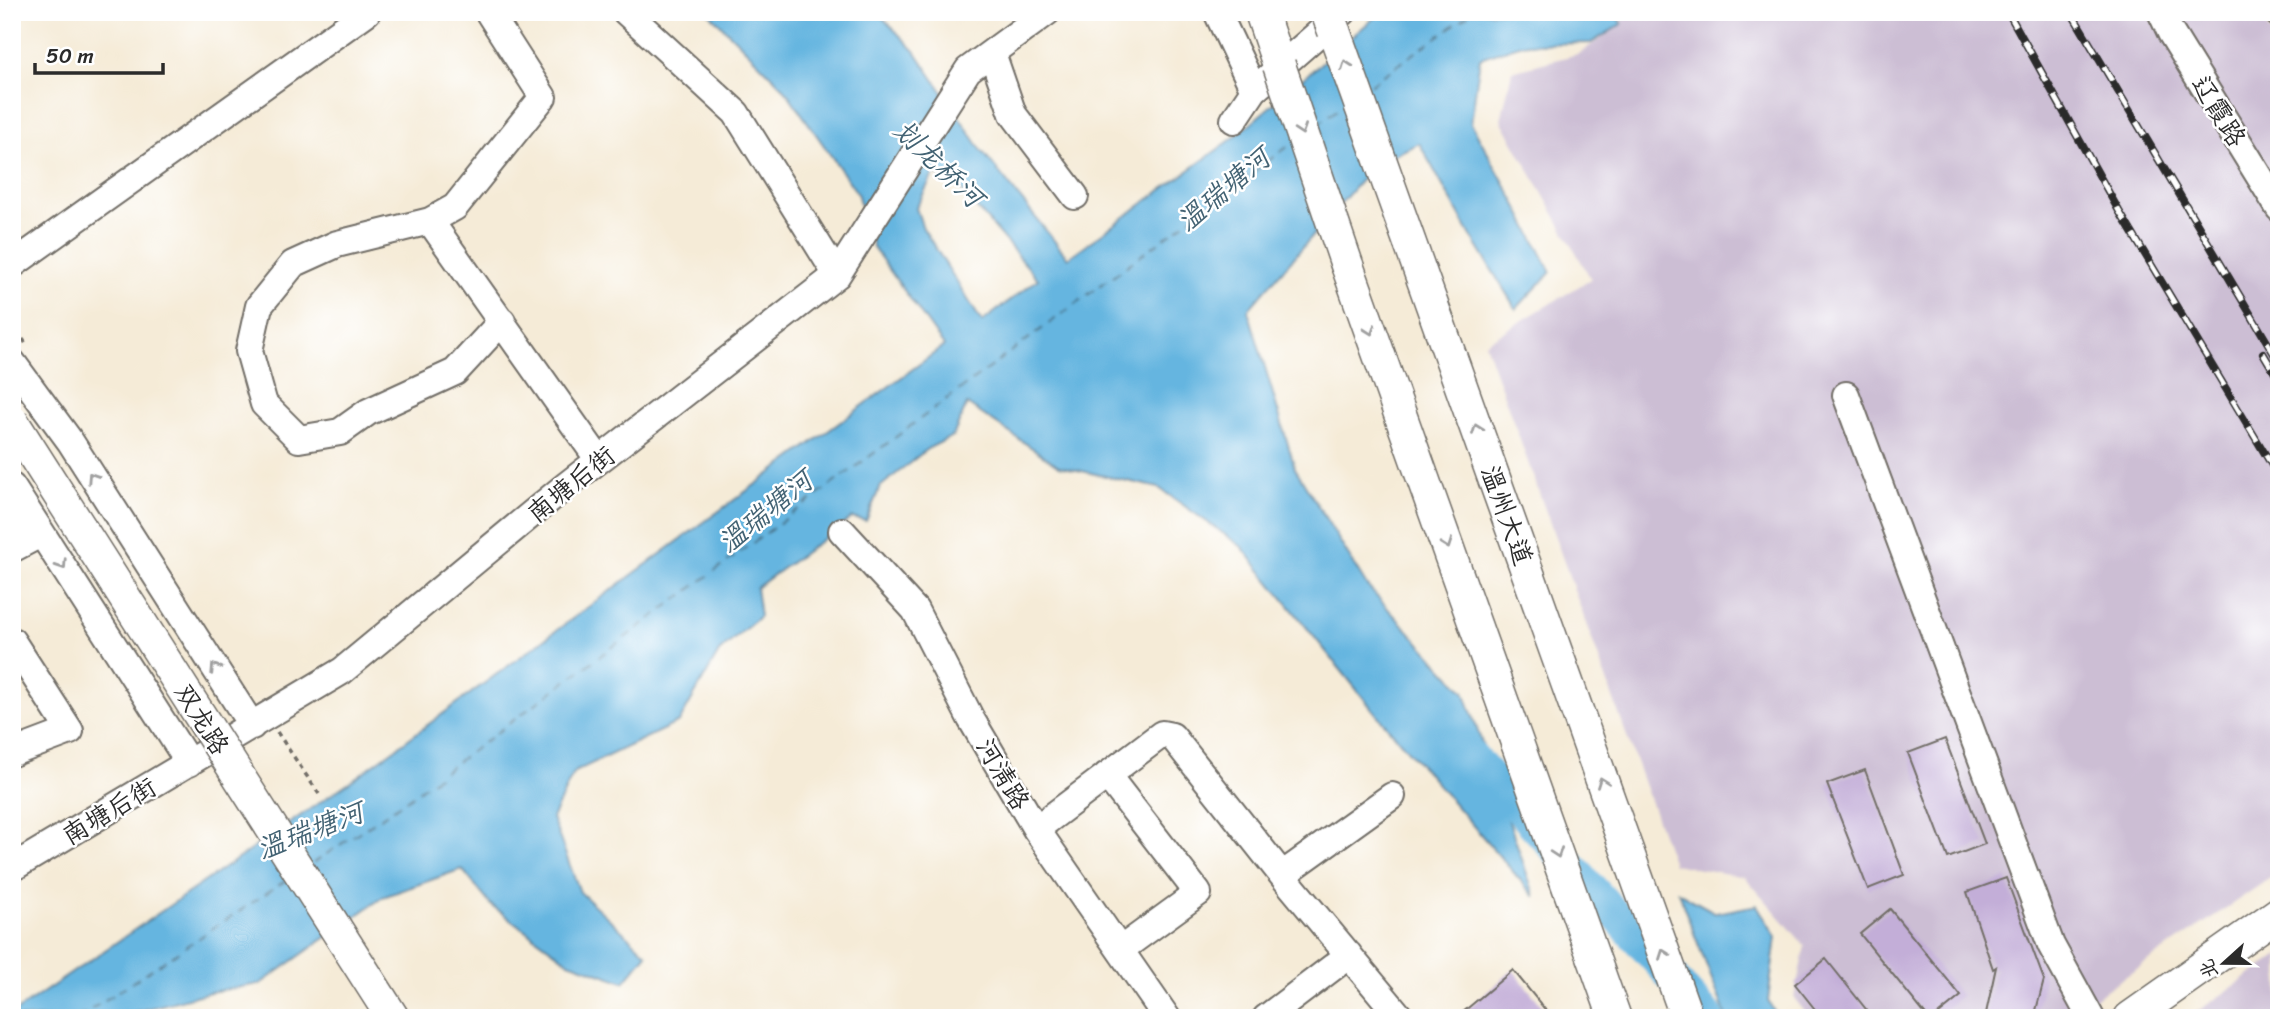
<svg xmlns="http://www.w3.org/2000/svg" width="2291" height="1030" font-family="Sriracha,'LXGW WenKai TC',sans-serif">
  <rect width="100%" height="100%" fill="#fff"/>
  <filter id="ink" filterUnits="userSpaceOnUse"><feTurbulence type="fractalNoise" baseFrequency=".0143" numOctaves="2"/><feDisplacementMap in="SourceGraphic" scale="14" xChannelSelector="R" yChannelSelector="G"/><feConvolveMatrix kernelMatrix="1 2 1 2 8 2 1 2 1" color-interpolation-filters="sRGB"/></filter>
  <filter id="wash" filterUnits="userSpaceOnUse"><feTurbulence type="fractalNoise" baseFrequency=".00686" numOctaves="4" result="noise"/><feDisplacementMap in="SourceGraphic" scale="28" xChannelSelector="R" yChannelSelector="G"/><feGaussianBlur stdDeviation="1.57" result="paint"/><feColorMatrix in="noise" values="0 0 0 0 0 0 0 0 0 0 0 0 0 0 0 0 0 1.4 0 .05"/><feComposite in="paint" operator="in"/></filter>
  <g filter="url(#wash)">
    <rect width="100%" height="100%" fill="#f5ebd7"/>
    <path fill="#ccbed4" d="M1621 12H2257L2279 45V872L2097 996 2075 1018H1810L1794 998 1805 946 1745 877 1673 864 1485 343 1591 279 1501 120 1512 71 1578 54 1622 24Z
      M2279 955V1018H2188Z"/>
    <path fill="#65b5e0" stroke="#487086" stroke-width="2" fill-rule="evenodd" d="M708 12H877L915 51 982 151 1068 258 1232 139 1381 12H1613L1622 24 1591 43 1522 44 1480 58 1471 123 1516 204 1551 272 1516 309 1471 236 1419 143 1375 164 1248 310 1295 468 1367 586 1464 691 1535 897 1378 716 1241 546 1159 488 1059 466 967 404 953 436 927 449 880 487 866 521 852 518 756 588 760 616 719 652 679 722 574 772 552 818 580 892 647 954 624 982 569 962 491 905 462 869 383 897 260 984 210 992 124 1015 123 1018H12V1014L358 776 944 346 873 247 857 193 783 87ZM934 173 959 187 1038 279 982 322 923 228 916 208Z
      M1678 892 1716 913 1757 905 1776 937 1768 1001 1778 1018H1727Z"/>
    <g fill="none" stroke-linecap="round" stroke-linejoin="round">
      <path stroke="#65b5e0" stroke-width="32" d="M1467 751 1709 1018"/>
      <path stroke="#426273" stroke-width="2" stroke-dasharray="9 7" stroke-linecap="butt" d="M1370 85 1472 12
        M1317 125 1343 105
        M313 863 395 808 1290 145
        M78 1018 288 879"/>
    </g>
    <g id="blocks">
      <path fill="#c3aed8" d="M1945 739 1985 844 1948 858 1908 753Z
        M1865 770 1904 875 1868 889 1827 784Z
        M2006 878 2044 980 2034 1018H1985L1996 967 1993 969 1967 892Z
        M1890 909 1961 996 1934 1018H1928L1860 934Z
        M1826 959 1873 1018H1822L1795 984Z
        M1513 970 1552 1018H1456Z"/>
    </g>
  </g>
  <g filter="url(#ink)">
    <use href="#blocks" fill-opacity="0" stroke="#726e67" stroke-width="2"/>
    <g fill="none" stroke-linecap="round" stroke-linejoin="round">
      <g stroke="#726e67" stroke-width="30">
        <path id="minor" d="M626 12 736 113 837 275
          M1217 12 1254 90
          M2161 12 2171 33 2279 208
          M2278 12 2279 14
          M489 13 543 97 455 207 430 221 337 244 293 264 259 306 249 351 264 404 299 439 340 432 368 412 455 372 502 321
          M992 53 1013 114 1075 196
          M1234 120 1254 90 1343 12
          M430 221 599 460
          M12 265 367 12
          M12 362 70 441 252 726
          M1846 395 2051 945 2091 1018
          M12 487 189 763
          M842 531 915 610 971 719 1036 829 1167 1018
          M12 549 31 539 15 514
          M12 641 70 731 12 753
          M1107 775 1198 893 1120 950
          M1036 829 1162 734 1172 736 1282 875 1401 1018
          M12 868 342 671 563 488 837 275 968 70 1047 12
          M1282 875 1392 796
          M1266 1018 1349 955"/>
      </g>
      <g stroke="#726e67" stroke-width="35">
        <path id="major" d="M1261 12 1279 65
          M1334 31 1687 1018
          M1347 265 1615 1018
          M2130 1018 2279 913"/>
      </g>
      <path stroke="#726e67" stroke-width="3.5" stroke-dasharray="5 5" stroke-linecap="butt" d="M12 322 28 347
        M277 732 319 794"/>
      <use href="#minor" stroke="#fff" stroke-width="26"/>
      <use href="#major" stroke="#fff" stroke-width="32"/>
      <g stroke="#2b2b2b" stroke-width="8">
        <path id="rail" d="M2008 12 2119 211 2279 477
          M2071 12 2279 362
          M2263 353 2279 380"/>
      </g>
      <use href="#rail" stroke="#fff" stroke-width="5" stroke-dasharray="16" stroke-linecap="butt"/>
      <g stroke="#726e67" stroke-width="35" stroke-linecap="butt">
        <path id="major-bridge" d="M1327 12 1334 31
          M1279 65 1347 265
          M12 421 393 1018"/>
      </g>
      <use href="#major-bridge" stroke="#fff" stroke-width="32"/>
    </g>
    <defs><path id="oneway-chevron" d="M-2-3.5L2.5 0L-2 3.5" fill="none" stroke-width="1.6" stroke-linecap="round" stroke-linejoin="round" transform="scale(1.75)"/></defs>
    <g stroke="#a0a0a0">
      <use href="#oneway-chevron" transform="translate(1346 65) rotate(-110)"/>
      <use href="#oneway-chevron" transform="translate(1301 130) rotate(71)"/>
      <use href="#oneway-chevron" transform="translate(1370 330) rotate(70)"/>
      <use href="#oneway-chevron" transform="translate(1477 429) rotate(-110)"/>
      <use href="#oneway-chevron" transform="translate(92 477) rotate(-123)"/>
      <use href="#oneway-chevron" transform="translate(1447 544) rotate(70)"/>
      <use href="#oneway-chevron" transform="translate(62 565) rotate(57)"/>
      <use href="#oneway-chevron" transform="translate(215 668) rotate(-123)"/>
      <use href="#oneway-chevron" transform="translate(1602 782) rotate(-110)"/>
      <use href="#oneway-chevron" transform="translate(1557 853) rotate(71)"/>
      <use href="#oneway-chevron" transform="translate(1664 954) rotate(-110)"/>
    </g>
  </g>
  <g text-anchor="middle" stroke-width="5" stroke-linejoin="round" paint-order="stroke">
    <g font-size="26" fill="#2b2b2b" stroke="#fff">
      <text transform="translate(2219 111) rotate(58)" y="9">辽霞路</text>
      <text transform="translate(571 484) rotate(-39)" y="9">南塘后街</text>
      <text transform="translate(1507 515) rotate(70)" y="9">温州大道</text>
      <text transform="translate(202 719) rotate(58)" y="9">双龙路</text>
      <text transform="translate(1003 774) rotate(59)" y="9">河清路</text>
      <text transform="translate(109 811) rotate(-31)" y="9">南塘后街</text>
    </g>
    <g font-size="28" font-style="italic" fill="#426273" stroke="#fff">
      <text transform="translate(939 163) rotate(44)" y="10">划龙桥河</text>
      <text transform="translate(1223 189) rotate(-40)" y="10">温瑞塘河</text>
      <text transform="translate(765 511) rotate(-39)" y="10">温瑞塘河</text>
      <text transform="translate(310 830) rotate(-21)" y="10">温瑞塘河</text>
    </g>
  </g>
  <rect width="2291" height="1030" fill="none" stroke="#fff" stroke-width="42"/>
  <g transform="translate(2224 963) rotate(249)" stroke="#ffffff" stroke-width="5" paint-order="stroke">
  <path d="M0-5L12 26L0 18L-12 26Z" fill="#2b2b2b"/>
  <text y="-10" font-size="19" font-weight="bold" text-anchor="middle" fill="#2b2b2b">北</text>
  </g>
  <path d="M35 63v10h128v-10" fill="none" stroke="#2b2b2b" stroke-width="3.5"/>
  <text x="46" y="63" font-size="21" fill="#2b2b2b" stroke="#ffffff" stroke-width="5" paint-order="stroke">50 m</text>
</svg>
